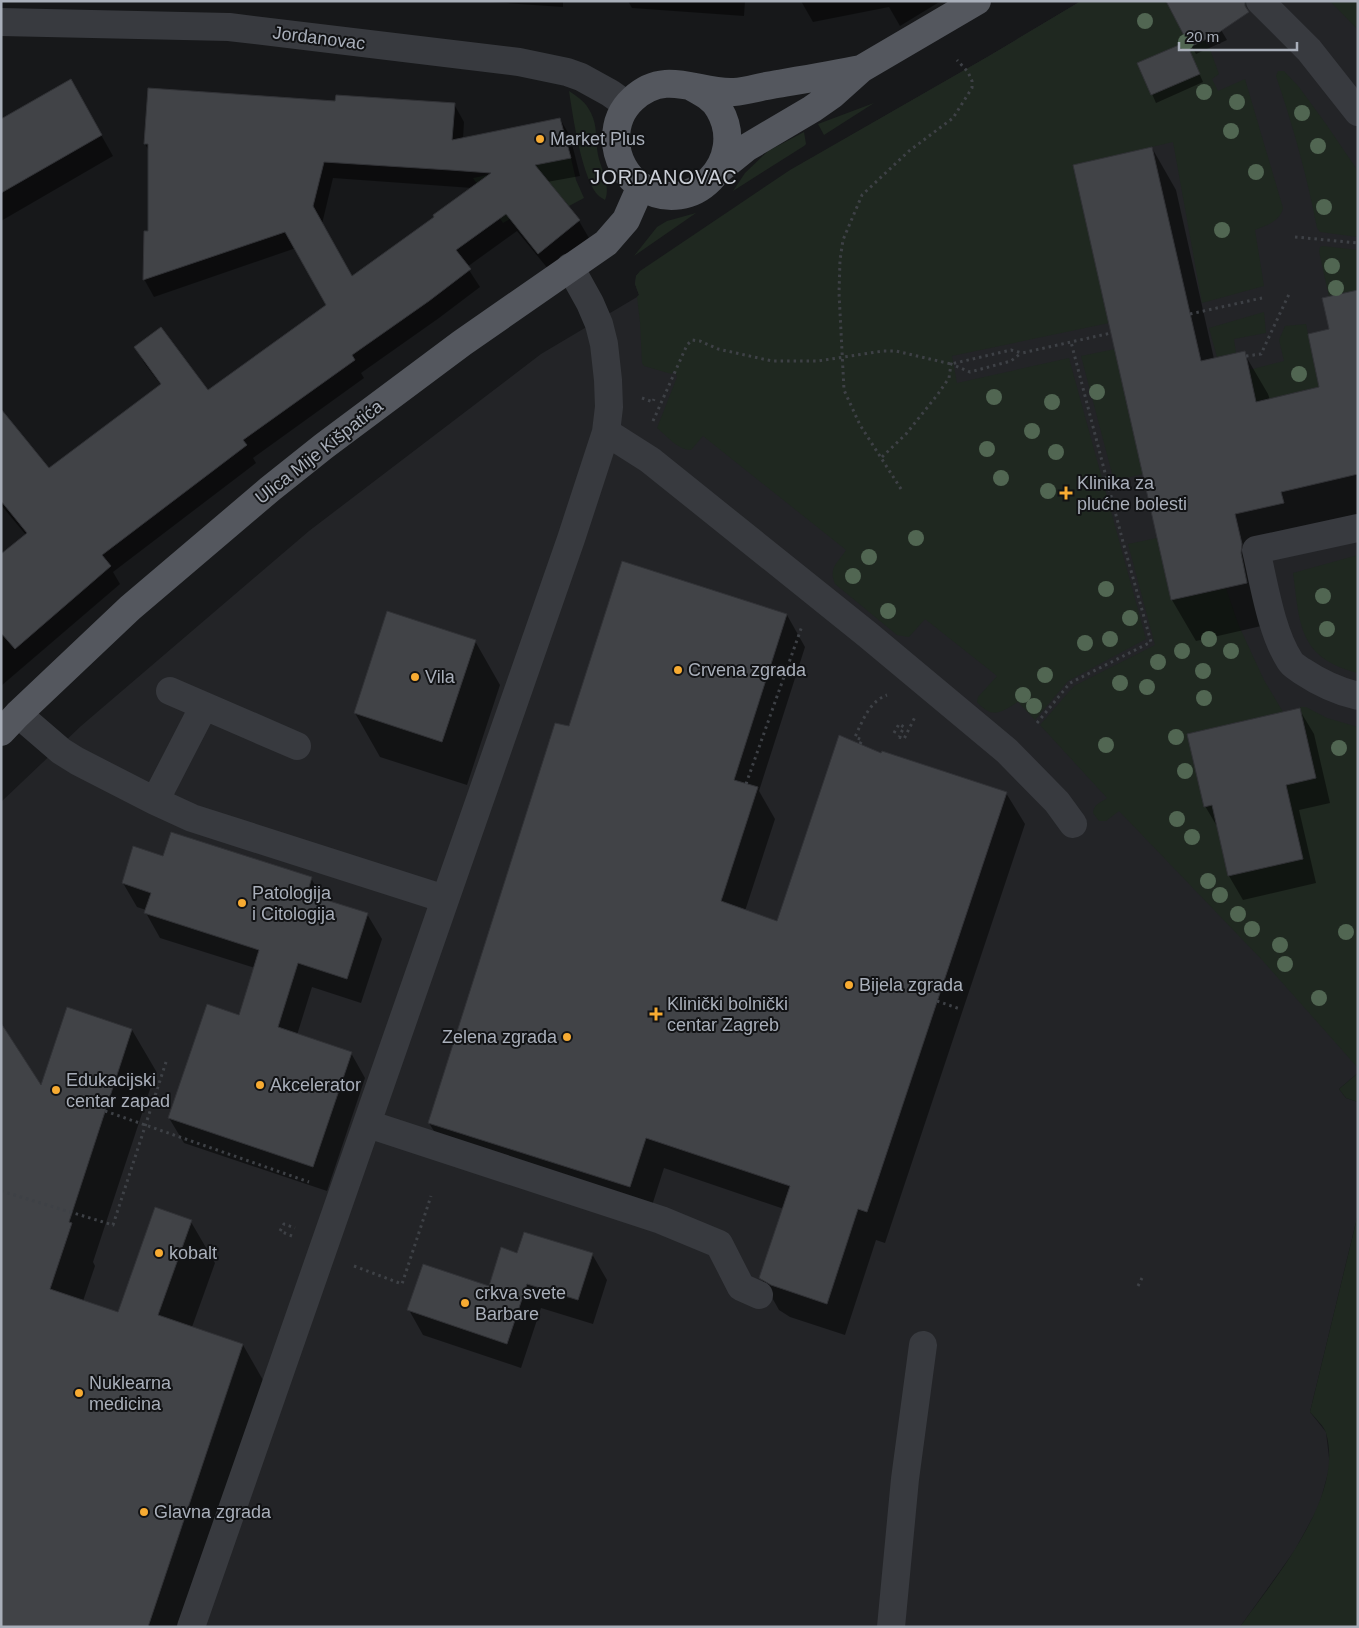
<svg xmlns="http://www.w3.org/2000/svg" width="1359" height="1628" font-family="Helvetica,sans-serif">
  <rect width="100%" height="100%" fill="#17181a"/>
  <path fill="#232427" d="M1081 1H1358V1073L1339 1089 1346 1098 1358 1102V1214L1310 1412 1326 1432 1330 1466 1319 1506 1295 1550 1240 1627H1V802L81 726 309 531 541 354 637 297 639 295 635 284 636 276 640 272 791 170 989 56Z"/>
  <path fill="#1f2820" d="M1081 1H1167V4L1175 18 1204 33 1219 74 1212 79 1218 91 1245 79 1283 208C1280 222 1266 225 1255 230L1264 286 1202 303 1173 142 1074 165 1109 323 952 356 957 383 1069 358 1146 639 1068 681 1035 720 1018 702C1001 712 993 720 977 702L978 697 997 676 925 619 909 637 897 635 835 584C828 567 838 563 846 550L703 436 691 450C678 450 667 436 657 428L677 377 674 370 672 374 668 373 644 366 642 363 640 322 637 297 639 295 635 284 636 276 640 271 790 170 989 56Z
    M1330 1H1358V30Z
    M1278 71H1284L1299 87 1326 124 1358 171V237L1320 232 1317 228C1307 176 1293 126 1276 76Z
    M569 91C578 97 586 102 591 113 598 127 595 140 598 155 601 169 611 186 605 200 602 198 598 196 596 193 581 172 573 117 569 91Z
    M874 103 824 135 818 124Z
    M804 132 806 144 804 146 733 191 745 173 768 151Z
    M571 158 576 180 584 198 569 206 562 198 510 219 503 223 473 178Z
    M696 213 634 256 657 227 667 221Z
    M1323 246 1358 250V290L1329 297 1319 251 1320 247Z
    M1264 312 1266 333 1234 339 1236 353 1217 357 1209 328Z
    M1306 324 1319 387 1256 402 1249 370 1284 361 1279 340 1285 326Z
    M1115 349 1143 474 1114 481 1081 356Z
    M1157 538 1171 600 1226 588 1239 626 1264 680 1283 712 1187 734 1205 807 1212 805 1228 876 1303 859 1286 785 1316 778 1300 707H1306L1327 718 1358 727V1068L1263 961 1119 811 1106 821H1099L1093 813C1094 803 1101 803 1107 798L1040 725 1074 686 1155 645 1128 544Z
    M1358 555V673C1298 658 1300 624 1293 573Z
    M1358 1073V1102L1346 1098 1339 1089Z
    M1358 1214V1627H1240C1275 1578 1345 1496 1326 1433 1324 1426 1315 1418 1310 1412Z"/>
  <path fill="#0007" fill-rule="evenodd" d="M476 1H563V7Z
    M628 1H745L744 16 632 8Z
    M801 1H941L900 26 889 7 813 22Z
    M1167 1H1204L1227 40 1196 54Z
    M1190 52 1203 82 1156 103 1139 64Z
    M70 80 113 156 1 221V120Z
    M336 102 454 104 464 122 463 139 560 119 570 136 580 176 547 182 579 221 589 238 549 270 517 231 467 267 480 287 439 318 361 373 364 378 253 458 256 463 113 572 120 584 1 686V556L26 535 1 505V411L49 470 161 385 145 364 135 347 208 391 327 305 296 248 154 297 144 279 149 232V151L145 144ZM333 178 472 188 436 218 352 278 322 224Z
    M1152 148 1176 190 1214 359 1244 353 1268 394 1270 400 1320 388 1330 330 1358 291V521L1258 555 1270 624 1196 641 1172 600Z
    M787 615 805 647 759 791 775 819 745 911 777 922 881 755 1006 793 1025 824 885 1243 876 1240 845 1335 790 1317 779 1310 761 1278 784 1209 664 1168 648 1218 448 1154 429 1123 570 728Z
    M475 641 500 685 467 785 380 757 355 713Z
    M1299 709 1314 734 1330 803 1299 810 1316 883 1243 900 1229 876 1218 828 1205 806Z
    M164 857 311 878 324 901 367 914 382 939 361 1003 312 987 297 1035 351 1053 365 1078 327 1191 184 1143 169 1118 240 1016 255 968 160 938 146 913V910L137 907 123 883Z
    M132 1030 156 1071 93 1262 95 1266 83 1301 119 1314 191 1222 215 1263 192 1327 243 1345 267 1387 186 1627H1L41 1088Z
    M592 1254 607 1280 593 1324 541 1308 521 1368 423 1335 409 1310 490 1287 518 1255Z"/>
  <path fill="#414347" stroke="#313236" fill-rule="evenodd" d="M1166 1H1245V6L1249 12 1215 35 1190 47Z
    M1186 42 1200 74 1151 95 1137 63Z
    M71 79 102 135 1 193V119Z
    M148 88 335 101 336 95 455 103 452 140 560 118 571 158 535 165 580 220 538 254 506 214 456 250 471 269 429 301 352 355 355 360 243 440 247 445 102 555 111 566 15 649 1 633V554L27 533 1 501V409L49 468 161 384 134 347 161 327 208 390 326 305 285 232 143 280 144 231H148V144H144ZM324 162 450 170 491 173 433 215 434 217 352 276 313 206Z
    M1152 147 1201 361 1245 351 1256 402 1319 387 1308 334 1329 329 1322 298 1358 290V474L1281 492 1284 503 1235 514 1242 544 1241 553 1247 583 1171 600 1073 165Z
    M622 561 787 614 734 780 758 787 721 901 777 921 839 735 881 753 882 751 1007 792 867 1212 858 1209 827 1304 771 1285 759 1278 790 1186 646 1138 630 1187 428 1123 555 723 569 726Z
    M387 611 476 640 442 742 354 713Z
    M1300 708 1316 778 1286 785 1303 859 1228 876 1212 805 1204 807 1187 734Z
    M171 832 312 877 307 894 368 913 347 979 298 963 278 1027 352 1052 313 1167 168 1118 207 1004 239 1015 259 950 144 913 151 893 122 883 133 846 163 856Z
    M67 1007 132 1029 69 1222 72 1223 50 1289 118 1312 155 1207 192 1220 158 1315 243 1344 148 1627H1V1023L41 1085Z
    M524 1232 593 1253 578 1300 527 1284 507 1344 407 1310 423 1264 489 1286 501 1247 517 1253Z"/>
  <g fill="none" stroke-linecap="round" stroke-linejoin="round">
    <path stroke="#3e4146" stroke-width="3" stroke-dasharray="2.5 4" stroke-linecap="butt" d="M1295 237 1358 243
      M1190 314 1262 298
      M1246 356 1261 354 1290 292
      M642 398 653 402 654 399
      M653 421 687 345 692 340 700 341 718 349 772 361H818L883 351H896L951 364 1011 350 1022 353 1111 333
      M882 457 906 434 938 394 949 378 951 364 970 372 1011 361 1021 353
      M901 489 860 425 844 390 839 293 840 260 843 240 862 195 909 151 953 118 972 88V81L968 72 957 60
      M1037 723 1070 683 1151 642 1123 542 1071 342
      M894 733 899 724 904 727 899 737
      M899 737 904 739 915 717
      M860 744 862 740 855 737C863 720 869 702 887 695
      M746 784 802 626
      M937 1001 960 1009
      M105 1111 309 1182
      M1 1191 113 1225 167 1059
      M292 1236 280 1231 284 1224 295 1228
      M354 1266 402 1284 431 1196
      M1138 1286 1142 1278"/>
    <path stroke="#383a3f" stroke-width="28" d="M1260 1 1309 50 1358 112
      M1 22 229 27 519 62 567 72 581 77 610 93 627 105
      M606 432 650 460 868 635 1007 751 1057 802 1073 824
      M1358 528 1256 550C1264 583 1271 632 1290 661 1292 665 1298 668 1302 671 1320 683 1337 691 1358 696
      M170 691 297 746
      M18 714 61 751 77 761 155 801 192 818 445 899
      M155 801 204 706
      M368 1124 661 1220 719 1244 741 1287 759 1295
      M191 1627 571 539 606 432 609 407 608 380 604 344 599 324 590 303 570 267
      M891 1627 905 1479 923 1345"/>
    <path stroke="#54575e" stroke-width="28" d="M690 86C701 92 713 98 719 109 749 160 692 219 642 187 626 177 616 158 616 139 616 123 622 109 633 99 666 68 698 94 734 92 747 91 759 87 772 85 801 80 831 75 861 69
      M720 169 746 148 812 109 832 95 861 69 977 1
      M1 732 18 714 130 608 270 489 324 446 462 343 606 243 626 220 641 186"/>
  </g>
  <g fill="#516652">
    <circle cx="1145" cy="21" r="8"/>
    <circle cx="1186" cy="42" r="8"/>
    <circle cx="1204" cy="92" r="8"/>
    <circle cx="1237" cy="102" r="8"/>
    <circle cx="1302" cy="113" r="8"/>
    <circle cx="1231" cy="131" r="8"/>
    <circle cx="1318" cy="146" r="8"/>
    <circle cx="1256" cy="172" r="8"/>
    <circle cx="1324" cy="207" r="8"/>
    <circle cx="1222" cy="230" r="8"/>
    <circle cx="1332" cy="266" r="8"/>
    <circle cx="1336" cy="288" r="8"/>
    <circle cx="1299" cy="374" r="8"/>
    <circle cx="1097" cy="392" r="8"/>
    <circle cx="994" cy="397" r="8"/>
    <circle cx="1052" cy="402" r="8"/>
    <circle cx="1032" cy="431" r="8"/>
    <circle cx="987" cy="449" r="8"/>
    <circle cx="1056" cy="452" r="8"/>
    <circle cx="1001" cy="478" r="8"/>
    <circle cx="1048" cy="491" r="8"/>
    <circle cx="916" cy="538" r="8"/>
    <circle cx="869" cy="557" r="8"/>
    <circle cx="853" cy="576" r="8"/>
    <circle cx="1106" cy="589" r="8"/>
    <circle cx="1323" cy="596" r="8"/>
    <circle cx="888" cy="611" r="8"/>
    <circle cx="1130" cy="618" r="8"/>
    <circle cx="1327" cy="629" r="8"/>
    <circle cx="1110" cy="639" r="8"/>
    <circle cx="1209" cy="639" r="8"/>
    <circle cx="1085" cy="643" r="8"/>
    <circle cx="1182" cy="651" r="8"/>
    <circle cx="1231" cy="651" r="8"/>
    <circle cx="1158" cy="662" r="8"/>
    <circle cx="1203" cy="671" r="8"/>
    <circle cx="1045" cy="675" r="8"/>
    <circle cx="1120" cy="683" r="8"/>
    <circle cx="1147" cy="687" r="8"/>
    <circle cx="1023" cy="695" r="8"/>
    <circle cx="1204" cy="698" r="8"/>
    <circle cx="1034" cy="706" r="8"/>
    <circle cx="1176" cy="737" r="8"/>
    <circle cx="1106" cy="745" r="8"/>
    <circle cx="1339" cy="748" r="8"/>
    <circle cx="1185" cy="771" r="8"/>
    <circle cx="1177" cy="819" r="8"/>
    <circle cx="1192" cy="837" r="8"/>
    <circle cx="1208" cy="881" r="8"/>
    <circle cx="1220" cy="895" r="8"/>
    <circle cx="1238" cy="914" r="8"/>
    <circle cx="1252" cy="929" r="8"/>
    <circle cx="1346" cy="932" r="8"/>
    <circle cx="1280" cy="945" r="8"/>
    <circle cx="1285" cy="964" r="8"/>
    <circle cx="1319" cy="998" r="8"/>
  </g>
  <g fill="#f7ab32" stroke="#121315" stroke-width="2">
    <circle cx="540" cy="139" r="5"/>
    <path d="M1063.5 485.5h5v5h5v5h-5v5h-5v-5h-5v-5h5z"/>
    <circle cx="678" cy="670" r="5"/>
    <circle cx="415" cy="677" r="5"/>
    <circle cx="242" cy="903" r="5"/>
    <circle cx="849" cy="985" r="5"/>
    <path d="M653.5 1006.5h5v5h5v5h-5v5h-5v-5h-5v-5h5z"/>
    <circle cx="567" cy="1037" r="5"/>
    <circle cx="260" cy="1085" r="5"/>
    <circle cx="56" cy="1090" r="5"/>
    <circle cx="159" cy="1253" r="5"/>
    <circle cx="465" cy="1303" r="5"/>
    <circle cx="79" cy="1393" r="5"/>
    <circle cx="144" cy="1512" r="5"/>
  </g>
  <g text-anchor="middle" stroke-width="4" stroke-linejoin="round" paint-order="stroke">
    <g font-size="18" fill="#a9afba" stroke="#121315">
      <text transform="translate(319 38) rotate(7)" y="6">Jordanovac</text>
      <text transform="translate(319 452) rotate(-38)" y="6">Ulica Mije Kišpatića</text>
    </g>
    <g font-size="18" fill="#a9afba" stroke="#121315" text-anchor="start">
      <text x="550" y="145">Market Plus</text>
      <text x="1077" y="489">Klinika za<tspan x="1077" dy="21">plućne bolesti</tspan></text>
      <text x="688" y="676">Crvena zgrada</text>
      <text x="425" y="683">Vila</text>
      <text x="252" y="899">Patologija<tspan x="252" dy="21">i Citologija</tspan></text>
      <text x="859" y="991">Bijela zgrada</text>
      <text x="667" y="1010">Klinički bolnički<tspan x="667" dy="21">centar Zagreb</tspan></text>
      <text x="557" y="1043" text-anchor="end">Zelena zgrada</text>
      <text x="66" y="1086">Edukacijski<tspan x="66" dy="21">centar zapad</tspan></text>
      <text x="270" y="1091">Akcelerator</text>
      <text x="169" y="1259">kobalt</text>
      <text x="475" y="1299">crkva svete<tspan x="475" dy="21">Barbare</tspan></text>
      <text x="89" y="1389">Nuklearna<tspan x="89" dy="21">medicina</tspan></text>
      <text x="154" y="1518">Glavna zgrada</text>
    </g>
    <g font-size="20" letter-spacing="1" fill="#caced6" stroke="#121315">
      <text x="664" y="184">JORDANOVAC</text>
    </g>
  </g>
  <rect width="1359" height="1628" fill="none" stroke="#a9afba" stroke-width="5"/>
  <path d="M1179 42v8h118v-8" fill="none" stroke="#a9afba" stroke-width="2.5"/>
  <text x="1186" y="42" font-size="15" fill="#a9afba" stroke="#121315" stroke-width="4" paint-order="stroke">20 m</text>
</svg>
